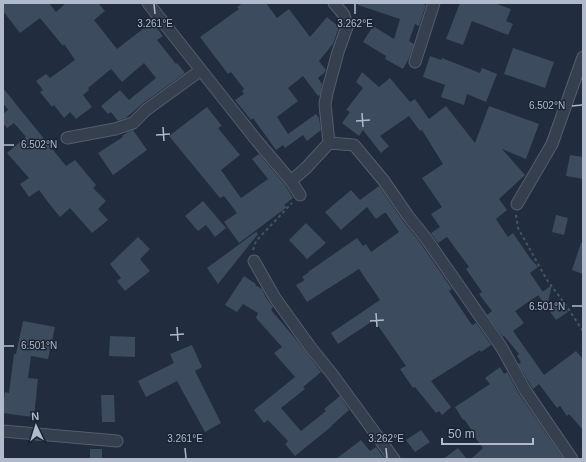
<svg xmlns="http://www.w3.org/2000/svg" width="586" height="462" font-family="Helvetica,sans-serif">
  <rect width="100%" height="100%" fill="#212d3e"/>
  <path fill="#3c4b5e" d="M3 3H49L56 12 66 3H98L105 11 94 20 117 49 152 22 163 36 157 40 176 64 177 63 185 73 142 104 126 118 118 121 111 112 108 114 101 106 120 90 129 100 156 78 144 63 122 82 111 69 88 88 89 90 83 95 92 107 76 119 70 112 64 118 54 105 52 107 40 92 43 90 36 81 46 74 50 78 75 60 64 44 63 46 40 18 20 33 3 11Z
    M243 3H266L277 18 289 9 310 37 327 17 339 27 333 44 319 61 326 70 325 72 318 78 322 84 320 95 318 96 303 76 288 88 298 101 277 117 288 134 316 114 319 118 321 130 307 141 303 135 285 148 283 145 276 150 253 118 251 120 235 100 244 94 242 91 244 89 231 72 228 74 200 37 239 9 237 7Z
    M358 3H419L426 5 419 26 415 24 409 41 414 44 409 58 403 69 385 59 386 56 363 42 373 26 394 39 400 19 358 5Z
    M460 3H494L511 9 506 21 513 24 508 35 472 21 463 45 446 39Z
    M513 48 554 62 545 88 504 74Z
    M430 56 441 60 442 58 480 73 482 68 497 74 486 102 467 94 464 105 441 97 445 85 423 77Z
    M362 72 379 87 390 78 410 102 415 99 429 119 446 106 475 143 489 106 539 124 526 159 502 149 525 175 499 199 507 210 496 219 508 237 513 233 530 258 538 267 530 273 543 292 515 311 524 323 513 331 544 375 576 351 583 359V430L569 414 567 416 560 406 557 408 539 384 533 389 518 364 521 362 517 356 519 354 504 336 503 337 487 315 492 311 479 294 482 292 466 269 469 267 447 237 438 243 431 233 440 227 431 214 442 207 422 178 443 164 422 130 420 131 409 116 380 136 389 146 381 153 363 130 359 136 342 123 350 112 346 110 363 88 356 82Z
    M3 88 66 166 75 160 96 185 93 188 106 201 98 209 108 220 92 233 70 208 60 217 51 206 39 190 29 197 20 184 29 178 7 153 26 137 14 123 7 128 3 123V114L8 110 3 103Z
    M207 107 222 126 218 128 240 155 221 170 241 198 268 179 252 159 259 154 285 185 293 198 284 205 287 207 239 243 224 222 237 213 224 196 220 198 169 136Z
    M133 130 147 150 113 175 98 153 123 137 122 136 128 132Z
    M570 155 583 157V179L566 176Z
    M379 186 402 220 419 241 452 289 449 291 472 325 476 323 491 345 481 352 480 350 431 381 451 407 442 415 439 411 436 413 415 387 413 388 400 369 406 366 374 320 338 344 331 333 380 300 359 269 307 302 296 285 305 280 302 277 309 272H308L357 238 363 246 366 244 371 252 399 232 386 213H384L376 219 367 207 341 230 325 212 351 190 360 200Z
    M203 201 226 228 215 237 206 225 198 231 185 216Z
    M556 215 568 218 564 235 552 232Z
    M306 223 326 243 307 259 289 240Z
    M256 232 258 234 218 284 207 268Z
    M138 237 150 249 140 259 150 271 125 291 117 281 121 278 110 264Z
    M581 243H583V274L572 270Z
    M244 276 256 284 255 285 262 289 266 298 273 307 271 310 295 338 321 372 303 387 305 389 281 408 301 431 326 411 324 409 340 396 349 410 331 426H332L295 456 285 444 288 441 268 420 264 423 254 410 295 377 274 353 282 347 256 318 258 313 243 304 237 312 225 305Z
    M552 285 548 302 564 306 568 312 556 320 538 295Z
    M23 321 55 327 48 359 31 356 28 378 38 379 34 417 17 415 3 413V405L5 392 9 393 14 354H16Z
    M110 336 135 337V357L109 356Z
    M192 345 202 367 195 371 221 423 205 432 177 381 146 397 138 381 174 363 170 354Z
    M500 367 504 374 507 372 519 394 564 459H471L483 448 474 436 475 435 464 419 463 420 455 407 490 384 485 378Z
    M101 395H114L115 422H102Z
    M421 430 430 442 415 452 406 440Z
    M361 440 370 451 376 447 385 459H336Z
    M458 448 467 459H443Z
    M90 449H102V459H90Z"/>
  <g fill="none" stroke-linecap="round" stroke-linejoin="round">
    <g stroke="#535d6c" stroke-width="13">
      <path id="street" d="M148 3 257 141 291 181 306 168 329 143 354 145 384 181 408 216 425 237 502 348 525 390 572 459
        M415 62 434 3
        M67 138 115 129 133 123 146 110 201 70
        M329 143 325 104 327 93 338 52 347 27 344 15 334 3
        M291 181 300 195
        M517 204 552 144 583 57
        M254 261 275 298 311 348 332 374 394 459
        M3 431 117 441"/>
    </g>
    <path stroke="#41595c" stroke-width="2" stroke-dasharray="3 3" stroke-linecap="butt" d="M516 215 518 228 547 280 565 304 583 331
      M253 250 256 241 292 203"/>
    <use href="#street" stroke="#353f4e" stroke-width="11"/>
  </g>
  <path fill="none" stroke="#b0baca" stroke-width="1.5" d="M154 4 155 14M355 4V14M572 106 582 105M362 113 363 127M356 121 370 120M163 127 164 141M156 135 170 134M4 145H14M572 306H582M376 313 377 327M370 321 384 320M177 327 178 341M170 335 184 334M4 346H14M185 448 186 458M386 448 387 458"/>
  <g font-size="10" text-anchor="middle" fill="#b0baca" stroke="#1a2433" stroke-width="3" stroke-linejoin="round" paint-order="stroke">
    <text x="155" y="27">3.261°E</text>
    <text x="355" y="27">3.262°E</text>
    <text x="547" y="109">6.502°N</text>
    <text x="39" y="148">6.502°N</text>
    <text x="547" y="310">6.501°N</text>
    <text x="39" y="349">6.501°N</text>
    <text x="185" y="442">3.261°E</text>
    <text x="386" y="442">3.262°E</text>
  </g>
  <rect width="586" height="462" fill="none" stroke="#b0baca" stroke-width="8"/>
  <g transform="translate(36 426) rotate(356)" stroke="#1a2433" stroke-width="3" paint-order="stroke">
  <path d="M0-3L7 15L0 10L-7 15Z" fill="#b0baca"/>
  <text y="-6" font-size="11" font-weight="bold" text-anchor="middle" fill="#b0baca">N</text>
  </g>
  <path d="M442 438v6h91v-6" fill="none" stroke="#b0baca" stroke-width="2"/>
  <text x="448" y="438" font-size="12" fill="#b0baca" stroke="#1a2433" stroke-width="3" paint-order="stroke">50 m</text>
</svg>
